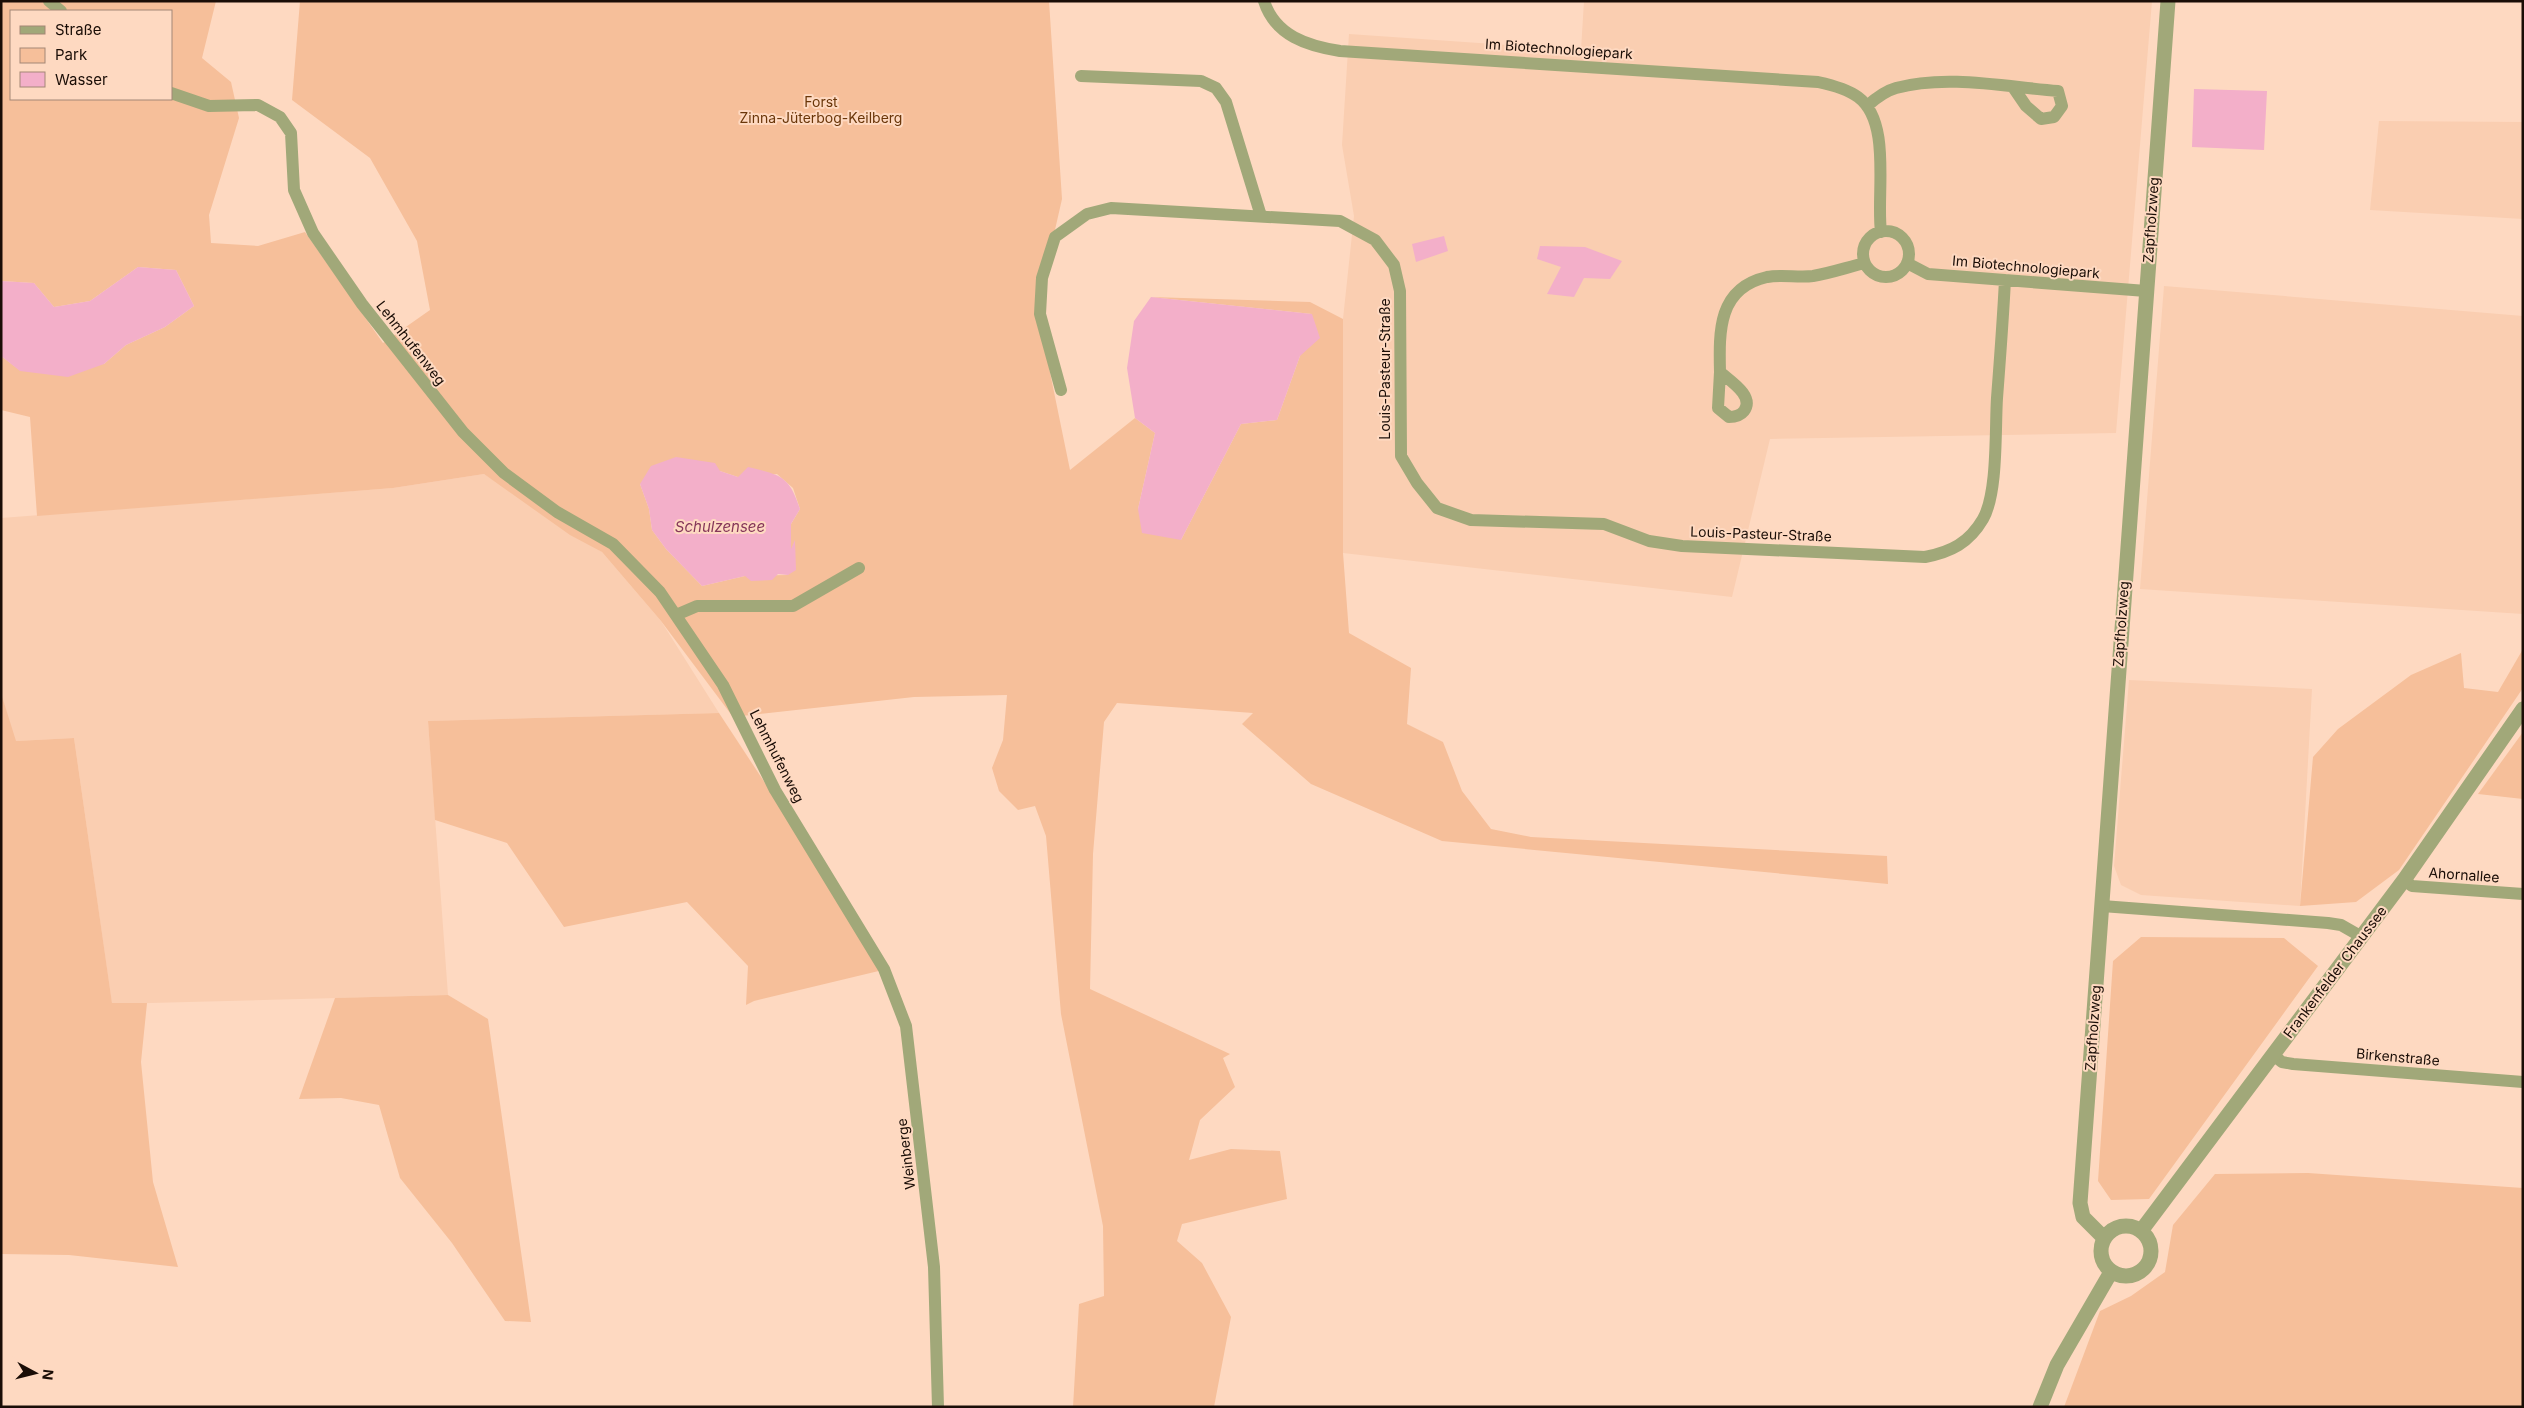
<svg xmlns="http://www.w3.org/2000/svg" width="2524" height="1408" font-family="Inter,sans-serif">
  <rect width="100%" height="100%" fill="#fed9c1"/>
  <path fill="#faceb1" d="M1584 1H2152L2116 433 1770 439 1732 597 1343 553V319L1354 216 1342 145 1349 34 1581 50Z
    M2379 121 2523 122V219L2370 210Z
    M2164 286 2523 316V614L2140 589Z
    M484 474 602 552 661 621 719 713 428 721 448 995 112 1004 74 738 15 741 1 693V518L393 488Z
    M2129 680 2312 689 2300 906 2141 895 2121 885 2114 866Z"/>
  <path fill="#f6bf9a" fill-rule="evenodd" d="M1 1H216L202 58 231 82 239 118 209 215 211 243 258 246 305 232 383 343 430 310 417 241 370 158 292 100 300 1H1049L1062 199 1037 309 1070 470 1135 418 1155 433 1138 509 1181 540 1241 424 1277 420 1300 356 1312 314 1151 297 1310 302 1343 319V553L1349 633 1411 668 1407 724 1443 742 1462 791 1491 829 1531 837 1887 856 1888 884 1442 841 1311 784 1242 724 1253 713 1117 703 1104 722 1093 854 1090 989 1230 1054 1223 1058 1235 1087 1200 1120 1189 1160 1231 1149 1280 1151 1287 1199 1182 1224 1177 1241 1202 1263 1231 1317 1214 1407H1073L1079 1304 1104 1296 1103 1226 1061 1014 1046 836 1035 806 1018 810 999 791 992 768 1003 740 1007 695 914 697 733 717 661 621 602 552 570 535 484 474 393 488 37 516 30 417 1 410V356L21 371 104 364 126 345 165 327 194 306 176 270 138 267 90 301 54 307 34 283 1 281ZM11 11H171V99H11ZM720 471 738 477 777 474 793 488 800 509 791 524V551L795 541 788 575 745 576 702 586 666 549 652 530 649 509 640 484Z
    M2523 649V688L2399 870 2356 902 2300 906 2313 757 2338 729 2411 675 2461 653 2464 688 2498 692Z
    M1 693 16 741 74 738 112 1003H147L141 1062 153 1182 178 1267 69 1255 1 1254Z
    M719 713 887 969 754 1001 746 1005 748 966 687 902 564 927 507 843 435 820 428 721Z
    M2523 732V799L2478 794Z
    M2141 937 2284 938 2318 966 2149 1199 2111 1200 2098 1181 2113 961Z
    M448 995 488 1019 531 1322 505 1321 452 1243 400 1178 379 1105 341 1098 299 1099 335 998Z
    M2308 1173 2523 1188V1407H2064L2100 1311 2131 1296 2165 1272 2173 1225 2215 1174Z"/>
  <path fill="#f3afc9" d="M2194 89 2267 91 2264 150 2192 147Z
    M1444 236 1448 251 1416 262 1412 244Z
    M1540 246 1585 247 1622 261 1610 279 1584 278 1574 297 1547 294 1561 267 1537 259Z
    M138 267 176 270 194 306 165 327 126 345 104 364 68 377 20 371 1 356V281L34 283 54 307 90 301Z
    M1151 297 1312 314 1320 338 1300 356 1277 420 1241 424 1181 540 1142 533 1138 509 1155 433 1135 418 1127 368 1134 321Z
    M676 457 715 463 720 471 738 477 748 467C780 475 789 475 800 509L791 524V549L795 540 796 570 788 575 778 574 772 580 751 581 745 576 702 586 666 549 652 530 649 509 640 484 651 466Z"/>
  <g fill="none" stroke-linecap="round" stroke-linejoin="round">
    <path stroke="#a1a879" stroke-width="12" d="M49 1 61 11
      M1264 1C1275 36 1308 46 1340 51L1818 82C1832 85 1847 89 1858 97 1892 122 1876 194 1881 232
      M1081 76 1201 81 1216 88 1226 102 1261 216
      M171 93 209 106 258 105 280 117 291 133 294 190 313 233 362 304 463 432 504 473 557 512 613 544 660 592 723 685 775 790 884 969 906 1026 934 1267 938 1407
      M1867 106C1876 98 1885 91 1896 88 1946 74 2007 87 2058 91L2062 106 2054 117 2041 119 2026 106 2013 87
      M1863 254a23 23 0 1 1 46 0a23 23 0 1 1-46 0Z
      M1907 263 1928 274 2146 291
      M1720 372C1719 331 1718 288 1767 277 1782 274 1798 278 1813 276 1831 273 1848 267 1865 263
      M1720 372C1730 381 1755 396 1744 411 1740 416 1735 417 1729 417L1718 408Z
      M1061 390 1040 314 1042 278 1055 237 1087 214 1111 208 1340 221 1375 240 1394 265 1400 291 1401 456 1417 483 1437 508 1471 520 1604 524 1649 541 1682 546 1925 557C1951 552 1969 543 1983 519 1998 493 1995 429 1997 398 2000 359 2003 319 2005 280
      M676 615 697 606H793L859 568
      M2404 880 2412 886 2523 894
      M2102 906 2328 923 2341 925 2362 937
      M2273 1055 2282 1062 2293 1064 2523 1082"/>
    <path stroke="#a1a879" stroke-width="15" d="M2101 1251a25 25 0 1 1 50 0a25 25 0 1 1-50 0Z
      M2141 1231 2404 880 2523 709
      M2104 1238 2083 1217 2080 1203 2168 1
      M2040 1407 2057 1365 2111 1272"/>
  </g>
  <g text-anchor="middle" stroke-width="4" stroke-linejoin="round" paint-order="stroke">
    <g font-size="14" fill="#1a0d06" stroke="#fed9c1">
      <text transform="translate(1559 49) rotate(4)" y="5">Im Biotechnologiepark</text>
      <text transform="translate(2151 220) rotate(-86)" y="5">Zapfholzweg</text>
      <text transform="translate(2026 267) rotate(5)" y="5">Im Biotechnologiepark</text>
      <text transform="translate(411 343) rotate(52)" y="5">Lehmhufenweg</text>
      <text transform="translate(1385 369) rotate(-90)" y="5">Louis-Pasteur-Straße</text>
      <text transform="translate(1761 534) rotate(2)" y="5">Louis-Pasteur-Straße</text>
      <text transform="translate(2121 624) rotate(-86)" y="5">Zapfholzweg</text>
      <text transform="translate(777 756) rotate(63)" y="5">Lehmhufenweg</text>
      <text transform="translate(2464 875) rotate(4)" y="5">Ahornallee</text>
      <text transform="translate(2335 972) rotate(-53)" y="5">Frankenfelder Chaussee</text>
      <text transform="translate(2093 1028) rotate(-86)" y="5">Zapfholzweg</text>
      <text transform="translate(2398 1057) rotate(5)" y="5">Birkenstraße</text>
      <text transform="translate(906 1154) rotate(-97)" y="5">Weinberge</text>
    </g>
    <g font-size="14" fill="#6a3609" stroke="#fed9c1">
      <text x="821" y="107">Forst<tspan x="821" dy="16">Zinna-Jüterbog-Keilberg</tspan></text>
    </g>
    <g font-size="15" font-style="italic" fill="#86375a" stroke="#fed9c1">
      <text x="720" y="532">Schulzensee</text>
    </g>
  </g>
  <rect width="2524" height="1408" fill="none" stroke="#1a0d06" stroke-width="5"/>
  <rect x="10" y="10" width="162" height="90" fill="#fed9c1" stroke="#a38776"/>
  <rect x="20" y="26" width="25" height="8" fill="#a1a879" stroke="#a38776"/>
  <text x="55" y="35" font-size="15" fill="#1a0d06">Straße</text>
  <rect x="20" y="48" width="25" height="15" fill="#f6bf9a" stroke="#a38776"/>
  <text x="55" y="60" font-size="15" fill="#1a0d06">Park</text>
  <rect x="20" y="72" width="25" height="15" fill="#f3afc9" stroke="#a38776"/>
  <text x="55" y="85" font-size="15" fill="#1a0d06">Wasser</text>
  <g transform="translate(35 1373) rotate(97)" stroke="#fed9c1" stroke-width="4" paint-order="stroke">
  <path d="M0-4L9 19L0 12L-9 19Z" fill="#1a0d06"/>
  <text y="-8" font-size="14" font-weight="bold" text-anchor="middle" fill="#1a0d06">N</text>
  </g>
</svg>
